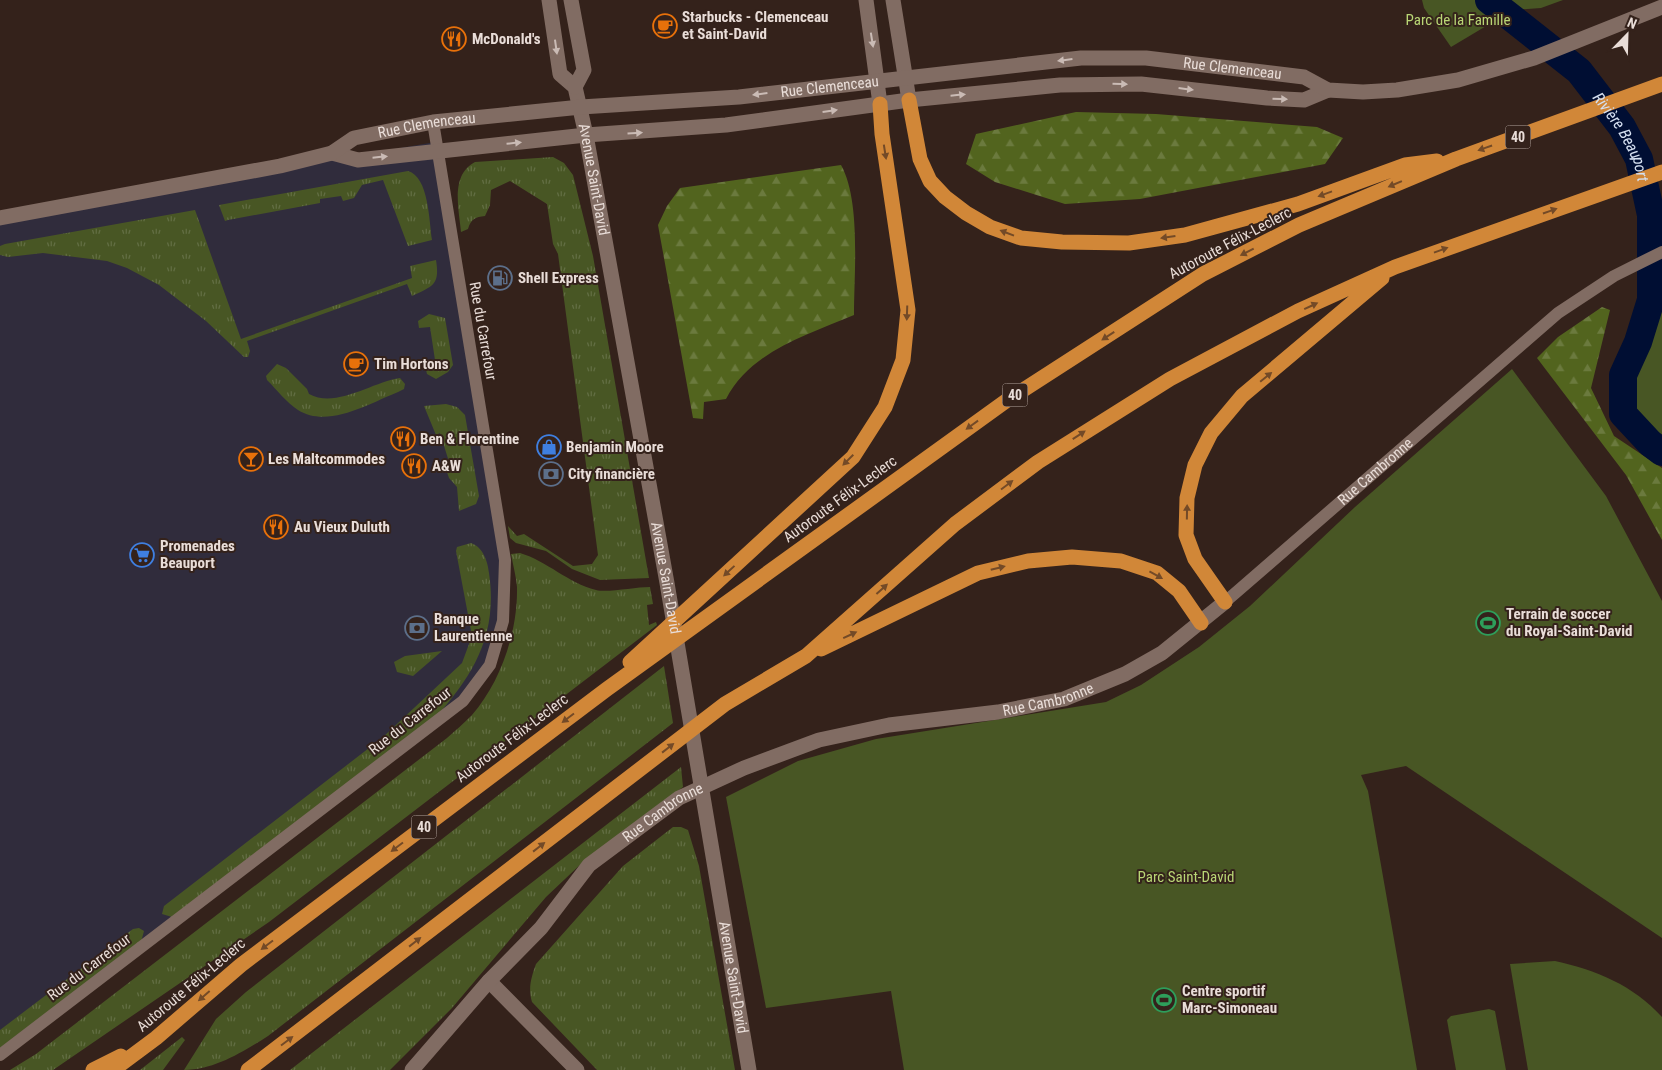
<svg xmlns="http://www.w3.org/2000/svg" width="1662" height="1070" font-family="'Roboto Condensed',sans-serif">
  <defs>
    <pattern id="grass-tufts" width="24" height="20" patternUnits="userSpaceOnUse" patternTransform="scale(1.25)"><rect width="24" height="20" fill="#485624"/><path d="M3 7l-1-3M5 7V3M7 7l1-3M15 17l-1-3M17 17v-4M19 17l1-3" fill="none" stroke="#626e43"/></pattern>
    <pattern id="forest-firs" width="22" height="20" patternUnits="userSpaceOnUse" patternTransform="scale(1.25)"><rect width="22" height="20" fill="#52641e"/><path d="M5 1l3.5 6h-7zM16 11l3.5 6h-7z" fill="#6b7a3e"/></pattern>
  </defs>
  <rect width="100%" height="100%" fill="#34221b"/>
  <path fill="#302c3c" d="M435 142 505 560 503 621 490 665 463 701 0 1055V218Z"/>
  <path fill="url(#grass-tufts)" d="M553 157 564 163 573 175 593 256 649 578 600 580 572 569 546 551 516 543 510 538 508 526 517 536 524 534 573 566 592 564 598 555 558 254 553 244 547 204 510 181 491 190 490 205 485 216C475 217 471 219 468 229L461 232C459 209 450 175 475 162Z
    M408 171C429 177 429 221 432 240L408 246 383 180 362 185 354 198 343 201 341 196 320 199V203L228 220 225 221 219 205Z
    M195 210 241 339 412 278 410 266 436 260C440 285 433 286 412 296L407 284 247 341 250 351 248 357H244L206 321 159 285 127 268 107 261 43 253 8 257 0 255V246L5 244Z
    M429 314 445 318 453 365 448 372 436 379 427 374 424 361 435 360 430 327 419 328 418 321Z
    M277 364 286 368 307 389 309 394C336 409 372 382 400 378L405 384 404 389 398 392C370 403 328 429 298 410 287 403 277 390 267 380L266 376Z
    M446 404 457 407 465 415 479 496 476 504 459 511 457 487 449 478 445 466 450 465 440 433 436 435 424 406Z
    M471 543C483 547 488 562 489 573 498 634 474 675 435 718L172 917 162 914 164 906 382 738 462 663 472 636 456 551 457 547Z
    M520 553C547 561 568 583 596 590 608 593 635 587 650 587L653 604 647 605 649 625 656 622 657 625 269 922 53 1070H10L36 1054 447 738C455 731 464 723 472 715 501 682 518 631 517 587 516 576 513 565 511 554Z
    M442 651 413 676 397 672 394 662 405 656Z
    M664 666 673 723 268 1036C243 1052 214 1070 184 1070L216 1019 246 992Z
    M681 767 683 787 584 861 546 897 452 1008 390 1070H290Z
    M673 827H681L688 830 699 866 735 1070H597L532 1002C528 988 531 978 536 964L623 866Z
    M139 928 144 931 141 942 0 1048V1030L133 929Z
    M182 1037 185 1040 163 1070H140Z"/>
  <path fill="url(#forest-firs)" d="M1076 112 1156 114 1317 127 1343 138 1325 164 1140 199 1065 204 995 182 966 164 976 134Z
    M841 165C861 201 854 272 854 315 807 335 751 351 726 399L704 402 703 419 693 418 658 225 667 206 680 188Z
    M1602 307 1610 310 1591 388 1614 436 1662 468V540L1626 475 1537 358 1558 337Z"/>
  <path fill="#485624" d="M1422 0H1563L1541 8 1513 10 1451 47 1424 8Z
    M1662 275V438C1604 402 1639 357 1654 309 1658 298 1659 286 1662 275Z
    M1512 369 1606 496 1662 601V938L1406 766 1361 775 1368 791 1417 1070H904L891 991 766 1008 726 797 798 761 876 739 1106 702 1141 685 1199 647 1250 606 1355 507Z
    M1555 961C1596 970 1633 985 1662 1017V1070H1528L1510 964Z
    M1489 1009 1495 1011 1506 1070H1456L1447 1020 1451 1016Z"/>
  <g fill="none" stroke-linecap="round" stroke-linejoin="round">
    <path stroke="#000e33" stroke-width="28" id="s1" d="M1489 0 1579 71 1622 127 1639 159 1651 215V300L1638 342 1623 375V414L1650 443 1662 452"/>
    <g stroke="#816c63" stroke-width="12">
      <path id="s2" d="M1225 602 1558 313 1614 276 1662 252"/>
      <path d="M0 1055 463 701 490 665 503 621 505 560 433 122"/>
    </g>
    <g stroke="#816c63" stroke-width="15">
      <path id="s3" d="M549 0 560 74 575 87 586 135 667 583 749 1070"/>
      <path d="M571 0 584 70 575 87"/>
      <path d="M866 0 880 104"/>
      <path d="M893 0 909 100"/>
      <path d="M332 153 358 160 586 135 726 125 909 100 1060 85 1141 84 1267 98 1304 100 1328 90"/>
      <path id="s4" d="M0 218 280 166 332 153 354 138 433 122 581 107 739 97 1081 58H1146L1304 77 1328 90 1363 92 1397 90 1458 80 1534 58 1662 7"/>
      <path d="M489 981 577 1070"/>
      <path id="s5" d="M412 1070 489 981 541 928 589 865 679 798 744 768 819 740 889 725 998 712 1064 699 1125 674 1162 653 1225 602"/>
    </g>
    <path stroke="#d18738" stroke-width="15" d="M909 100 920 159 930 181 945 197 966 213 990 227 1021 238 1062 242 1129 243 1185 235 1298 204 1405 165 1437 161
      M1225 602 1195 559 1186 535 1187 498 1195 465 1211 433 1242 396 1382 278
      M821 649 978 573 1028 561 1072 557 1121 561 1157 573 1179 591 1201 623
      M630 662 853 457 885 407 903 360 908 310 882 134 880 104
      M93 1070 121 1056
      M113 1070 156 1038 241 965 607 689 1006 401 1203 274 1299 225 1456 159 1662 84
      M248 1070 725 704 806 656 955 524 1038 462 1170 379 1298 311 1395 267 1662 172"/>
  </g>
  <defs><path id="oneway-solid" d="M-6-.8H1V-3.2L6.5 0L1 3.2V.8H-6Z" transform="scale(1.25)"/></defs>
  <g fill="#cabbb5">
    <use href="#oneway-solid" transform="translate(872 40) rotate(81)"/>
    <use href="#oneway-solid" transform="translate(556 47) rotate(82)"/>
    <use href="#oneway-solid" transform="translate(1065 60) rotate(173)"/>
    <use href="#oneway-solid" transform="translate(1120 84) rotate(2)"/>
    <use href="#oneway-solid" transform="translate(1186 89) rotate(7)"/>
    <use href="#oneway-solid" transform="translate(760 94) rotate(173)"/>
    <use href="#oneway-solid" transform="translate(958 95) rotate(-6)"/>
    <use href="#oneway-solid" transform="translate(1280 99) rotate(2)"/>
    <use href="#oneway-solid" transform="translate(830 111) rotate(-8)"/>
    <use href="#oneway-solid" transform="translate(635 133) rotate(-4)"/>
    <use href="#oneway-solid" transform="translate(514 143) rotate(-6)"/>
    <use href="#oneway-solid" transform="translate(380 157) rotate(-6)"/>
  </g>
  <g fill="#734a27">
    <use href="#oneway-solid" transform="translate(1485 148) rotate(161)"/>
    <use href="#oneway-solid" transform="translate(885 152) rotate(81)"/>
    <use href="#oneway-solid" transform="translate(1395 184) rotate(157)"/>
    <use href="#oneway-solid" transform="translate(1325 194) rotate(160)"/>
    <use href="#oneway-solid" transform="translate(1550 211) rotate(-19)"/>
    <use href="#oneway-solid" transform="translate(1007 233) rotate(-159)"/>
    <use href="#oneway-solid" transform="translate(1168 237) rotate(172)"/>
    <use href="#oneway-solid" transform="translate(1441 250) rotate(-20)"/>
    <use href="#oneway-solid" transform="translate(1247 252) rotate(153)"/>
    <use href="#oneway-solid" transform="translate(1311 306) rotate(-25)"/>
    <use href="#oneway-solid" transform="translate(907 313) rotate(92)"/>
    <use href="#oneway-solid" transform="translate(1108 336) rotate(147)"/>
    <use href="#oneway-solid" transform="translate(1266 377) rotate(-39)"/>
    <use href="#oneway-solid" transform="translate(972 425) rotate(144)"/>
    <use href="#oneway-solid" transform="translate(1079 435) rotate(-33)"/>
    <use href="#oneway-solid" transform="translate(848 460) rotate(135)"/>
    <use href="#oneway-solid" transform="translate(1007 485) rotate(-37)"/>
    <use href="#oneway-solid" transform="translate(1187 512) rotate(-89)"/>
    <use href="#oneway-solid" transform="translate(998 568) rotate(-14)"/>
    <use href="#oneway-solid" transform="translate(729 571) rotate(137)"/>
    <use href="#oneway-solid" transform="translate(1156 575) rotate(29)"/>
    <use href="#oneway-solid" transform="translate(882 589) rotate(-42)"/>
    <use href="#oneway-solid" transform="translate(850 635) rotate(-25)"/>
    <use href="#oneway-solid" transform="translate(568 718) rotate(143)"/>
    <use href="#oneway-solid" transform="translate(668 748) rotate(-38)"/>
    <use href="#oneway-solid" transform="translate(397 847) rotate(143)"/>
    <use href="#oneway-solid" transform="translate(539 847) rotate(-38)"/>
    <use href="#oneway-solid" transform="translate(415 942) rotate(-38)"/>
    <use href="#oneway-solid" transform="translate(267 945) rotate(143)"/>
    <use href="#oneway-solid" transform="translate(204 996) rotate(139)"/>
    <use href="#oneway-solid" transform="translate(287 1041) rotate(-37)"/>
  </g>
  <defs>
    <g id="cafe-ring" transform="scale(1.25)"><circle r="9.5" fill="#34221b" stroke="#e8710a" stroke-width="1.5"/><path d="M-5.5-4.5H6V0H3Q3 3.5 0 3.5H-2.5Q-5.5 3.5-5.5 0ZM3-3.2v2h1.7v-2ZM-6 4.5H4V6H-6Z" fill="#e8710a"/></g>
    <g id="restaurant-ring" transform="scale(1.25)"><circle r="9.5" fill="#34221b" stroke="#e8710a" stroke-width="1.5"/><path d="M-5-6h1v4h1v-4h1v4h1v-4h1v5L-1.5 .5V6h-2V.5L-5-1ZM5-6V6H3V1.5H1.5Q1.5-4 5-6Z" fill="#e8710a"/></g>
    <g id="fuel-ring" transform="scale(1.25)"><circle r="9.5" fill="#34221b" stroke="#5c6f8a" stroke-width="1.5"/><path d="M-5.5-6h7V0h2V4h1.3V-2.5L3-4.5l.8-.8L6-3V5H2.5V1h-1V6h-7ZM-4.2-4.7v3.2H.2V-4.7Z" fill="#5c6f8a"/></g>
    <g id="shop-ring" transform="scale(1.25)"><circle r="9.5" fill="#34221b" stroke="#3f7fe0" stroke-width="1.5"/><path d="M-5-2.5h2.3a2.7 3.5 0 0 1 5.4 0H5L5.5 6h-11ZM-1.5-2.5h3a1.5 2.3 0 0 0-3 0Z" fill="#3f7fe0"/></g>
    <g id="bar-ring" transform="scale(1.25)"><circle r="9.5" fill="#34221b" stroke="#e8710a" stroke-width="1.5"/><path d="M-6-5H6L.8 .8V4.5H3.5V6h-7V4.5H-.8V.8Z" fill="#e8710a"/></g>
    <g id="bank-ring" transform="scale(1.25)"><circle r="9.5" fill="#34221b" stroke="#5c6f8a" stroke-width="1.5"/><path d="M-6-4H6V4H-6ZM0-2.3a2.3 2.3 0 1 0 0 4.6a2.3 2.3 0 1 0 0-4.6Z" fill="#5c6f8a"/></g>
    <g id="supermarket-ring" transform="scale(1.25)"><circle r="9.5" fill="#34221b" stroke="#3f7fe0" stroke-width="1.5"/><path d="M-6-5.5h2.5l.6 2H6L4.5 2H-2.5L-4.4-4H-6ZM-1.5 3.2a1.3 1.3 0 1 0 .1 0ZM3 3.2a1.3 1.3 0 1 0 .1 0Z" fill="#3f7fe0"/></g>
    <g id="stadium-ring" transform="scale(1.25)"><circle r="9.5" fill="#34221b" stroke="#2e9e5b" stroke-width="1.5"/><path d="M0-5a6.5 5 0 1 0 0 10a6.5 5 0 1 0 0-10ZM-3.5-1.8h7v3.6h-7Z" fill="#2e9e5b"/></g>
  </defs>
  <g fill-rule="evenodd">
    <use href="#cafe-ring" x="665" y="26"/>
    <use href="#restaurant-ring" x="454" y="39"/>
    <use href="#fuel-ring" x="500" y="278"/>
    <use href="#cafe-ring" x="356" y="364"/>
    <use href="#restaurant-ring" x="403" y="439"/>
    <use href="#shop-ring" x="549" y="447"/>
    <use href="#bar-ring" x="251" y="459"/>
    <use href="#restaurant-ring" x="414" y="466"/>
    <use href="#bank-ring" x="551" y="474"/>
    <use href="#restaurant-ring" x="276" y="527"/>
    <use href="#supermarket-ring" x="142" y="555"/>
    <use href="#stadium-ring" x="1488" y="623"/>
    <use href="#bank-ring" x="417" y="628"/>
    <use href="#stadium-ring" x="1164" y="1000"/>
  </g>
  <g text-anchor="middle" stroke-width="4" stroke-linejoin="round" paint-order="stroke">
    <g fill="#34221b" stroke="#b3a59f" stroke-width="1">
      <rect x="1505.5" y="125.5" width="25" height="23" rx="4"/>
      <rect x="1002.5" y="383.5" width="25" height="23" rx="4"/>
      <rect x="411.5" y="815.5" width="25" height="23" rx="4"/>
    </g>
    <g font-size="14" font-weight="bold" fill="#e9ddd8">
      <text x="1518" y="142">40</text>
      <text x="1015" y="400">40</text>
      <text x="424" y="832">40</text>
    </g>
    <g font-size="15" font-weight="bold" fill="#e9ddd8" stroke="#34221b" text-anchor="start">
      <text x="682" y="22">Starbucks - Clemenceau<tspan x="682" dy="17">et Saint-David</tspan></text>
      <text x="472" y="44">McDonald's</text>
      <text x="518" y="283">Shell Express</text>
      <text x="374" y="369">Tim Hortons</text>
      <text x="420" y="444">Ben &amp; Florentine</text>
      <text x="566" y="452">Benjamin Moore</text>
      <text x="268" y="464">Les Maltcommodes</text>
      <text x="432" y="471">A&amp;W</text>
      <text x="568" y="479">City financière</text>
      <text x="294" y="532">Au Vieux Duluth</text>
      <text x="160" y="551">Promenades<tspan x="160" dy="17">Beauport</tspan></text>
      <text x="1506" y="619">Terrain de soccer<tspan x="1506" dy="17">du Royal-Saint-David</tspan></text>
      <text x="434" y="624">Banque<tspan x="434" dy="17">Laurentienne</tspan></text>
      <text x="1182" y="996">Centre sportif<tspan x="1182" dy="17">Marc-Simoneau</tspan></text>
    </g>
    <g font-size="15" fill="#b9d675" stroke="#34221b">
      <text x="1458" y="25">Parc de la Famille</text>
      <text x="1186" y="882">Parc Saint-David</text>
    </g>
    <g font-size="15" fill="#e9ddd8" stroke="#34221b">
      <text dy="5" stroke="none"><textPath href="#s4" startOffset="1249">Rue Clemenceau</textPath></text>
      <text dy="5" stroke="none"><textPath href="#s4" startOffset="844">Rue Clemenceau</textPath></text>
      <text dy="5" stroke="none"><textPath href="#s4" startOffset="439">Rue Clemenceau</textPath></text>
      <text dy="5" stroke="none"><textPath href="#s3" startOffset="189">Avenue Saint-David</textPath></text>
      <text transform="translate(1230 243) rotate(-28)" y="5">Autoroute Félix-Leclerc</text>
      <text transform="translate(483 331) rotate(80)" y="5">Rue du Carrefour</text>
      <text dy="5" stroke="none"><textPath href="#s2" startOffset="199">Rue Cambronne</textPath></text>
      <text transform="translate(840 499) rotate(-36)" y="5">Autoroute Félix-Leclerc</text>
      <text dy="5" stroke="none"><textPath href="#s3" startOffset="594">Avenue Saint-David</textPath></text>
      <text dy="5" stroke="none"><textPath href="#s5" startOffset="768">Rue Cambronne</textPath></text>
      <text transform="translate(410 721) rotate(-38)" y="5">Rue du Carrefour</text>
      <text transform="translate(512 738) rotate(-37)" y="5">Autoroute Félix-Leclerc</text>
      <text dy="5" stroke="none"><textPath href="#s5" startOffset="362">Rue Cambronne</textPath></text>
      <text transform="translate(89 967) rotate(-37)" y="5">Rue du Carrefour</text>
      <text dy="5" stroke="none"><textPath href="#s3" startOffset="999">Avenue Saint-David</textPath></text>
      <text transform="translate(191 985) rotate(-40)" y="5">Autoroute Félix-Leclerc</text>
    </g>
    <g font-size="16" font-style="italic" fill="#d5e0f1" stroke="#34221b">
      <text dy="6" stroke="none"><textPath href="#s1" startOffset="194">Rivière Beauport</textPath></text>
    </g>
  </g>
  <g transform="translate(1627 35) rotate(23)" stroke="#34221b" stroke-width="4" paint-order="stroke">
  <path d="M0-4L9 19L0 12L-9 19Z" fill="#e9ddd8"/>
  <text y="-8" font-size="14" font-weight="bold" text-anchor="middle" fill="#e9ddd8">N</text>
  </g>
</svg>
